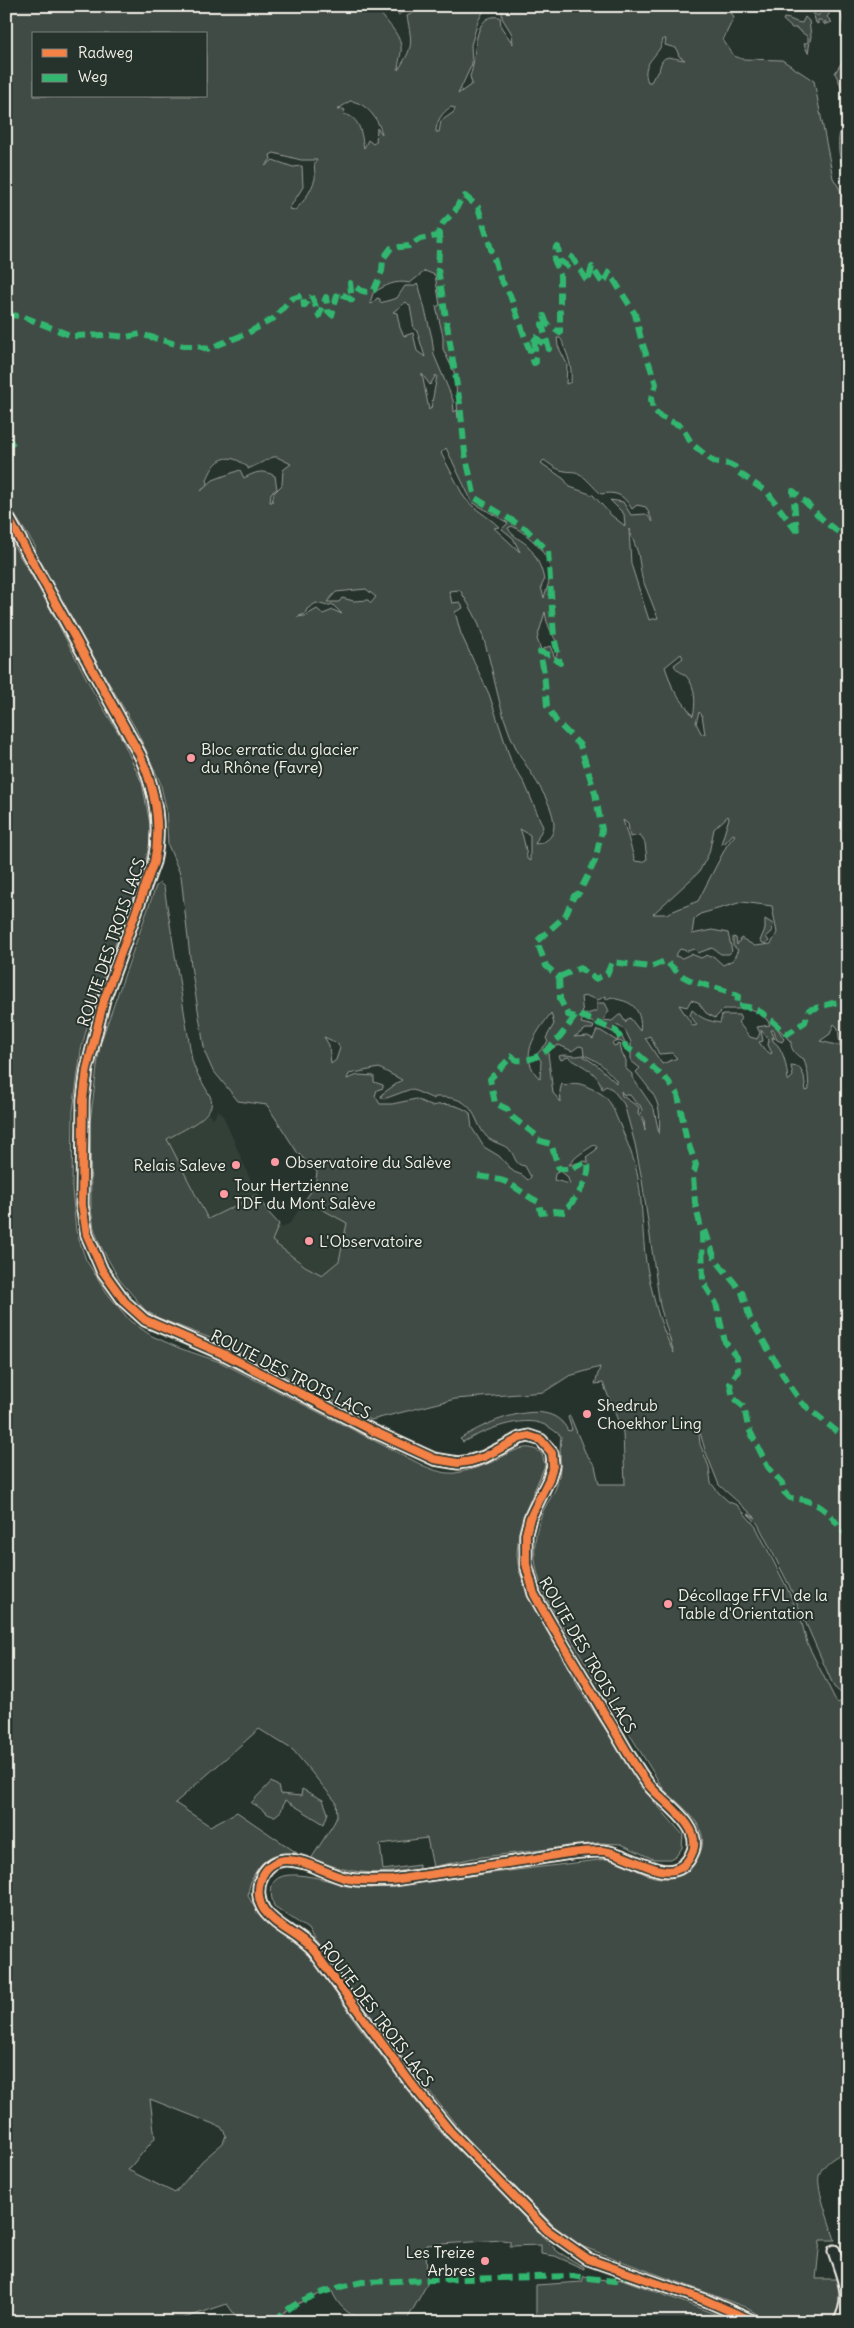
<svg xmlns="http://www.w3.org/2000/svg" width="854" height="2328" font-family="Delius,sans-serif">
  <rect width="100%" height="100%" fill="#26332d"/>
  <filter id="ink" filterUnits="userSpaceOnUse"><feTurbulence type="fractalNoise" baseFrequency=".02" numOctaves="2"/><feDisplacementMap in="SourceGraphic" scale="10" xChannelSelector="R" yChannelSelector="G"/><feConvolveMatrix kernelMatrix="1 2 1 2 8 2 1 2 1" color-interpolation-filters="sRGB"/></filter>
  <g filter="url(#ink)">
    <path fill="#333f39" d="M218 1110 222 1113 257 1195 209 1219 167 1139 208 1114 214 1118Z
      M305 1200 348 1223 339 1261 322 1276 292 1257 271 1241 279 1224 282 1228 290 1223Z"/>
    <path fill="#414b45" stroke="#9a9e96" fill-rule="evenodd" d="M6 6H376C383 20 399 31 401 46 402 54 398 63 398 70 414 46 412 44 407 16L426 6H488L486 7 478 21 471 45 472 64 458 94 472 84 470 76C478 59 470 12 500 17L501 27 513 44 512 34 502 18V6H727L734 17 723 40 734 56 742 59 782 60 814 81 833 178 848 203V1696L842 1694 834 1687 789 1585 758 1524 748 1514 756 1518 719 1485 705 1450 698 1425 700 1444 709 1467 711 1483 719 1493 729 1502 737 1505 756 1527 786 1586 801 1619 807 1643 837 1703 848 1700V2150C838 2155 821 2164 819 2176 816 2188 831 2227 835 2240H820L816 2279H838C842 2296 843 2308 830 2322H770L745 2307 581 2246 554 2226 468 2140 392 2044 315 1941 308 1929 274 1906C256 1854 328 1882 351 1886 357 1888 364 1887 370 1888L607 1859C627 1861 642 1877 661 1878 674 1879 684 1875 692 1865 720 1833 686 1810 664 1790L550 1605C533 1573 529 1543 544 1509 548 1501 554 1494 557 1485 562 1469 559 1452 561 1436 556 1432 550 1427 545 1425 522 1414 483 1431 463 1442L460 1439C485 1422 551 1393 568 1431L572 1430 568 1417 570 1416 585 1452 595 1466 599 1484H625L623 1433 603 1383 595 1384 600 1367 569 1376 544 1392 455 1399 371 1420 218 1341 158 1318 145 1310 119 1279 100 1245 94 1228 91 1209 90 1122 100 1044 156 886 160 883 164 887 192 1060C196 1074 203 1083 210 1096 220 1115 180 1131 167 1139L208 1219 257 1195 268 1212 279 1224 272 1241 305 1266 322 1275 339 1261 347 1223 305 1200 315 1186 317 1172 297 1152 267 1105 238 1101 212 1069 205 1053 191 966 181 876 168 845 166 807 160 782 136 729 87 646 81 639 35 556V546L6 502ZM34 34H206V96H34ZM663 39H666L665 45 676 48 679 56 685 60C671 59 662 50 659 72L656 73 651 82H648C639 62 661 56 663 39ZM350 101C366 102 379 120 382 134L377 128 376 142 373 144 368 140 364 148C361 134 361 117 343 114L345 110 343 109 337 110ZM451 107 455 108 454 112 441 121 439 132H436C436 122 442 112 451 107ZM274 153 301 160H317C312 166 316 172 315 179 311 191 304 202 295 210L289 209 303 187 302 166 293 167 273 160 265 166 271 159 270 155ZM425 271 435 275 440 305 436 307 443 336V349L454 372 456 384 458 418 457 410 454 412 453 400 434 355 432 338 419 286 417 284 415 286H405L397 298 380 303V299L377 298 372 304 370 303 373 293C386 285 395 280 410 283ZM406 302 410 306 414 329 417 331 425 357 417 351 413 333 404 336 400 328 397 313 393 312ZM557 338H560C564 342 562 345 565 349 570 361 572 370 571 382L566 384 567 364 558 346ZM422 374 430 385 436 375 437 376 431 408 429 410ZM446 448 472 502 508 523 502 529 513 538 520 552 494 528 499 527C488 516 473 509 464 497L441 453ZM273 457H277L291 464 283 470 282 485 274 493 272 502H270L271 493 277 489 275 476C262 469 256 472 244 478L240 470 213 480 201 491 208 483 207 480C212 467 219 455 234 459 239 460 244 465 248 467V469ZM544 460C551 465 557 470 565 471 569 472 575 471 578 473 587 478 593 487 601 494 618 491 624 496 632 509L637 505 646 507 653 522 646 514 631 515 623 502 610 500 624 514 625 526 611 515 593 495 570 487 564 479 541 463ZM512 526C527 533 553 556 550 575 550 581 546 590 544 598L541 587 544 581C543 570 536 556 529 547 523 540 512 537 508 528ZM629 529 638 553 642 578 658 618 649 620 631 564ZM366 589 376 597 371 603 368 600 354 601 342 598 339 602H327L336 592ZM460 590C465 599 472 609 477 620 494 661 496 710 517 750 529 772 553 801 554 825 554 837 546 843 535 844L543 827 525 784 512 764 489 694 461 634 455 612 463 608 462 605 460 602 452 603 449 591ZM316 603 328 606 332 604 342 614 333 610 323 614 317 609 305 616 297 617 305 614 307 609ZM545 612C546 616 546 621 548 624 551 636 563 645 555 658L550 646 541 650 537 639ZM681 654 683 658 674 665C677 671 681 672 686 676 696 686 696 704 693 716L673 689 665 667ZM699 712 702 715 705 734 701 733 696 723ZM728 816 729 818 721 844 725 843 733 834 735 835 727 845 698 901 666 914H653L699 872 709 853 714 829ZM623 820 628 824 630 837 640 835 645 843 647 859 642 862 635 861ZM520 829 530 835V861L527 859C527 854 523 834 520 829ZM742 902 772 906 777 933 771 944 755 946 741 938 737 945 736 938 733 937V946L738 950 733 960 723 965 713 956 709 957 707 955 701 958 691 954 682 958 675 956 680 949 688 951 694 949 698 953 712 948 721 954H729L732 951 728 933 712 930 692 934 694 920 700 914ZM587 996 598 1000 606 996V1000L611 997C617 1000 624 1000 629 1003 639 1008 642 1022 640 1031L630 1018 626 1020V1023L621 1015H619L612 1021 603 1020 609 1011 605 1003H597V1011L583 1015 581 997ZM691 1000 698 1002 706 1013 715 1018 724 1009C745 1010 759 1004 770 1025L757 1027 760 1033 757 1039 750 1037 738 1022 741 1019 739 1015H722L720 1023C706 1020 704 1020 692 1010L690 1015 697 1025 693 1026 679 1005 687 1007ZM551 1013 554 1024 546 1038 548 1042 537 1054 541 1061 540 1079C517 1056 535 1035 551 1013ZM583 1018 615 1033 618 1037 617 1041 601 1031 597 1030 593 1039 588 1036 574 1037 586 1029H593L594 1026 581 1023ZM834 1024 838 1028 840 1046 820 1041 830 1034ZM616 1025H619L625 1030 631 1042V1061L640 1068 636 1072C655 1096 662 1101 659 1134L654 1109 632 1077V1074L626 1069V1060L622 1054 620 1044 614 1046 612 1043 620 1041 626 1045 620 1033 613 1028ZM776 1026 791 1042C790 1049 797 1057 804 1059L808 1074 809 1090 806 1091 804 1076 799 1067 791 1066 793 1076 788 1081C787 1068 784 1048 773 1041L772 1037 775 1039 771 1030H774L777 1040 782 1042 784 1039ZM761 1030 769 1039 768 1045 772 1053 771 1054 764 1049 759 1042 763 1041ZM650 1036 659 1054 672 1053 677 1058 662 1064 647 1041 645 1038ZM324 1037 337 1043 340 1048 336 1060 331 1064 329 1045ZM559 1045 572 1051 579 1046 583 1047 584 1055C603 1063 603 1067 616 1080V1083L598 1066 582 1055C574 1058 566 1053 559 1056L561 1060 568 1057C580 1066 598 1070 602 1089L606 1086 612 1089 624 1104 635 1144 642 1180 660 1306 674 1353C659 1325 652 1293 646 1262 642 1235 643 1206 638 1178 635 1160 627 1142 620 1125 611 1106 612 1097 590 1088 582 1084 574 1081 565 1086L562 1083 560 1091 561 1102 553 1093 548 1053 553 1048ZM379 1068 402 1080 382 1094 381 1097 384 1099 411 1089 434 1099 435 1097C459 1097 469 1101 478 1123 480 1127 483 1133 486 1136 492 1143 504 1144 510 1150 516 1157 514 1165 525 1166L531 1177 528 1180 522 1175 514 1172 499 1156 484 1147 472 1128 470 1113C458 1104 445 1103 431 1106L416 1099 392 1104H380L375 1096 377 1090 383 1088V1085L374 1082V1076L358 1075 347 1079 349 1074ZM621 1091 624 1095H630L636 1103 640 1105 642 1110 640 1114 644 1118 645 1131 643 1121 638 1114 639 1107 622 1096ZM594 1145 597 1147 596 1150 586 1157 589 1162 585 1161 569 1165C575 1156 585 1151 594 1145ZM560 1171 567 1176 570 1184 554 1180 555 1174Z
      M390 6H412L398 15Z
      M826 6H848V101L835 73 845 57 842 46 846 35 841 13Z
      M822 10 830 13 827 17 832 22 827 24 825 21V25L821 20H818V24L816 23 813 12 818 16Z
      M805 17 809 21 811 36 808 53 804 44 808 42V37L796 28H792L783 20 784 18C791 18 795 23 802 23Z
      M848 117V177C837 162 834 131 848 117Z
      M6 533 42 593 94 693 121 737 142 783 150 824V842L144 868 94 1001 81 1050 73 1111 72 1189 76 1231 86 1260 107 1293 130 1321 152 1336 179 1348 220 1362 424 1466C434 1470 444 1474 455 1473 467 1471 480 1467 492 1462 508 1455 526 1439 542 1454L545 1465 524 1515 519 1532 517 1554 519 1571 534 1605 581 1692 651 1798 683 1835 682 1848 677 1855 670 1859H653L621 1844 599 1843 474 1858 433 1867 427 1838 380 1844 383 1870 419 1865V1869C373 1875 355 1875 311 1859L334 1823 337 1815 336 1802 293 1750 259 1729 175 1803 210 1826 237 1812 297 1853C270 1851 250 1868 248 1896L261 1918 279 1929 308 1953 358 2025 435 2126 558 2252 584 2267V2269L555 2256 541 2254V2245L510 2246V2241L502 2240 426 2245 427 2284 406 2322C373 2322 345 2324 331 2289L290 2307 274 2322H240L227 2304 173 2322H6V2104L11 2098 6 2088ZM150 2099 221 2127 226 2135 223 2143 202 2161 175 2193 128 2170 155 2138Z
      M765 919 773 924 772 932 766 937 769 941 765 944 760 941 765 929Z
      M271 1782 278 1786 280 1794 301 1796 302 1789 323 1800 328 1813 324 1824 285 1800 281 1811 275 1816C265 1816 261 1806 251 1803Z
      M584 2276 610 2281 622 2279 736 2322H532L536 2321V2285L582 2282Z"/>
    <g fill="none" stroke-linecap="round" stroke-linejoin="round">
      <g stroke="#f4f1e8" stroke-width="15">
        <path id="minor" d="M6 514 140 755C155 789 162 825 154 862L104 1000 87 1069 83 1100 82 1205 87 1235 102 1270 125 1302 145 1320 228 1356 373 1431 434 1459 458 1463 471 1461 484 1457 520 1438 529 1436 541 1440 552 1453 553 1466 549 1479 530 1518 526 1534V1564L534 1594C557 1636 583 1677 607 1718 621 1740 633 1765 649 1785 662 1802 702 1825 693 1851 676 1895 630 1852 603 1851 578 1850 552 1856 528 1860 483 1867 438 1873 393 1880 377 1880 360 1882 344 1878 325 1873 305 1859 285 1860 261 1862 252 1892 264 1910 276 1927 300 1935 314 1951L411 2083 450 2131 547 2230 588 2259 705 2300 755 2322
          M834 2251C842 2276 854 2297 839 2322"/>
      </g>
      <use href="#minor" stroke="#26332d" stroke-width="11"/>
      <path stroke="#33b770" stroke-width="6" stroke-dasharray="12 6" stroke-linecap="butt" d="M440 232 438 269 460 404 465 453 475 498 526 529 548 551 554 637 560 663 550 655 540 652 544 672 547 706 556 721 580 745 595 793 602 830 595 861 579 893 574 896 565 916 537 941 546 966 559 977
        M312 296 319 316 326 297 328 311 332 315 338 292 352 300 350 283C359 289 364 295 374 290L382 271 383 259 391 248 409 246 420 239 437 236 443 223 455 211 461 199 465 196 478 207 500 278 510 295 534 363 536 362 534 336
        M6 315 22 316 72 336 107 335 126 337 140 334 183 346H198L207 349 246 334 273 319 291 299 303 295 304 306 312 296
        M534 336 549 349 542 324 544 316 547 324 560 333V275L554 259 556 247H558L560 261 567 266 572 257 588 282 592 267 603 284 609 272 635 314 641 339 656 384 651 399 653 409 661 417 681 426 692 444 714 462 729 464 735 467 739 473 768 493 797 532
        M6 436 16 449
        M797 532 793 491C813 506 822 525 848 537
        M559 977 580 968 595 979 607 974 612 962 650 967 665 961C672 966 679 975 686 978 703 987 723 987 738 996L737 1006C759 1005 772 1021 787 1034L805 1022 809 1010 833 1003 848 1001
        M559 977 560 999 568 1015 575 1017
        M478 1176C487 1178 498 1178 506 1182 518 1188 527 1197 539 1202L541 1213 554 1211 564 1212C574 1201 591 1179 588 1164L585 1162 572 1169H559L551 1144 538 1140 537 1136 512 1117 507 1109 495 1103 490 1079 512 1056 516 1060C545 1064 562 1033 577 1014L616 1031 627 1048 639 1055 668 1081 678 1095 686 1137 696 1165 693 1176 695 1203 702 1233 703 1282 716 1303 725 1342 737 1357 738 1371 730 1383 733 1398 744 1407 748 1427 768 1467 782 1483 784 1492 790 1498C822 1500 829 1514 848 1537
        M705 1230 715 1259 742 1292 750 1318 786 1380 802 1403 841 1435 848 1437
        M274 2322C296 2297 331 2289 362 2282L570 2276 614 2281 628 2274"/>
      <g stroke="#26332d" stroke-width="11">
        <path id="cycleway" d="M6 514 140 755C155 789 162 825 154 862L104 1000 87 1069 83 1100 82 1205 87 1235 102 1270 125 1302 145 1320 228 1356 373 1431 434 1459 458 1463 471 1461 484 1457 520 1438 529 1436 541 1440 552 1453 553 1466 549 1479 530 1518 526 1534V1564L534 1594C557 1636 583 1677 607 1718 621 1740 633 1765 649 1785 662 1802 702 1825 693 1851 676 1895 630 1852 603 1851 578 1850 552 1856 528 1860 483 1867 438 1873 393 1880 377 1880 360 1882 344 1878 325 1873 305 1859 285 1860 261 1862 252 1892 264 1910 276 1927 300 1935 314 1951L411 2083 450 2131 547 2230 588 2259 705 2300 755 2322"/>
      </g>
      <use href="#cycleway" stroke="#f48246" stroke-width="8"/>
    </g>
  </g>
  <g fill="#ff9aa2" stroke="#26332d" stroke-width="2">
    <circle cx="191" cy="758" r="5"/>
    <circle cx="275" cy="1162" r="5"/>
    <circle cx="236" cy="1165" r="5"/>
    <circle cx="224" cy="1194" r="5"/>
    <circle cx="309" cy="1241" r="5"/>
    <circle cx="587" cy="1414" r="5"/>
    <circle cx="668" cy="1604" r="5"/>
    <circle cx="485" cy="2261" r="5"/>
  </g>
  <g text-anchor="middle" stroke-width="4" stroke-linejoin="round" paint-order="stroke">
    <g font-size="16" fill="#f4f1e8" stroke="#26332d" text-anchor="start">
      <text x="201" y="755">Bloc erratic du glacier<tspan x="201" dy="18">du Rhône (Favre)</tspan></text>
      <text x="285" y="1168">Observatoire du Salève</text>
      <text x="226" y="1171" text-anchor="end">Relais Saleve</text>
      <text x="234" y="1191">Tour Hertzienne<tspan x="234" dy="18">TDF du Mont Salève</tspan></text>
      <text x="319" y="1247">L'Observatoire</text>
      <text x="597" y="1411">Shedrub<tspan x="597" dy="18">Choekhor Ling</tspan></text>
      <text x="678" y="1601">Décollage FFVL de la<tspan x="678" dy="18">Table d'Orientation</tspan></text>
      <text x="475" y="2258" text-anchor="end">Les Treize<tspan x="475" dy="18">Arbres</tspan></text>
    </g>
    <g font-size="16" fill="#f4f1e8" stroke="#26332d">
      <text transform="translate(111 942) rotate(-71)" y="6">ROUTE DES TROIS LACS</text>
      <text transform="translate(291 1374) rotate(27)" y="6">ROUTE DES TROIS LACS</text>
      <text transform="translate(588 1655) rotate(60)" y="6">ROUTE DES TROIS LACS</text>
      <text transform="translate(377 2014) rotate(53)" y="6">ROUTE DES TROIS LACS</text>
    </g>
  </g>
  <rect width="854" height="2328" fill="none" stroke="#26332d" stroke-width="25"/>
  <rect x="12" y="12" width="829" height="2303" fill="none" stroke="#f4f1e8" stroke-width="2" filter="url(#ink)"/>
  <rect x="32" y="32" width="175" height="65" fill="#26332d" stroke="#787f78"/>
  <rect x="42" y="49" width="25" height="8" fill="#f48246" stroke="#787f78"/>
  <text x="78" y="58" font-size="15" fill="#f4f1e8">Radweg</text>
  <rect x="42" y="74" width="25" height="8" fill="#33b770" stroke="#787f78"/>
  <text x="78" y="82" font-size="15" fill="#f4f1e8">Weg</text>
</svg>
